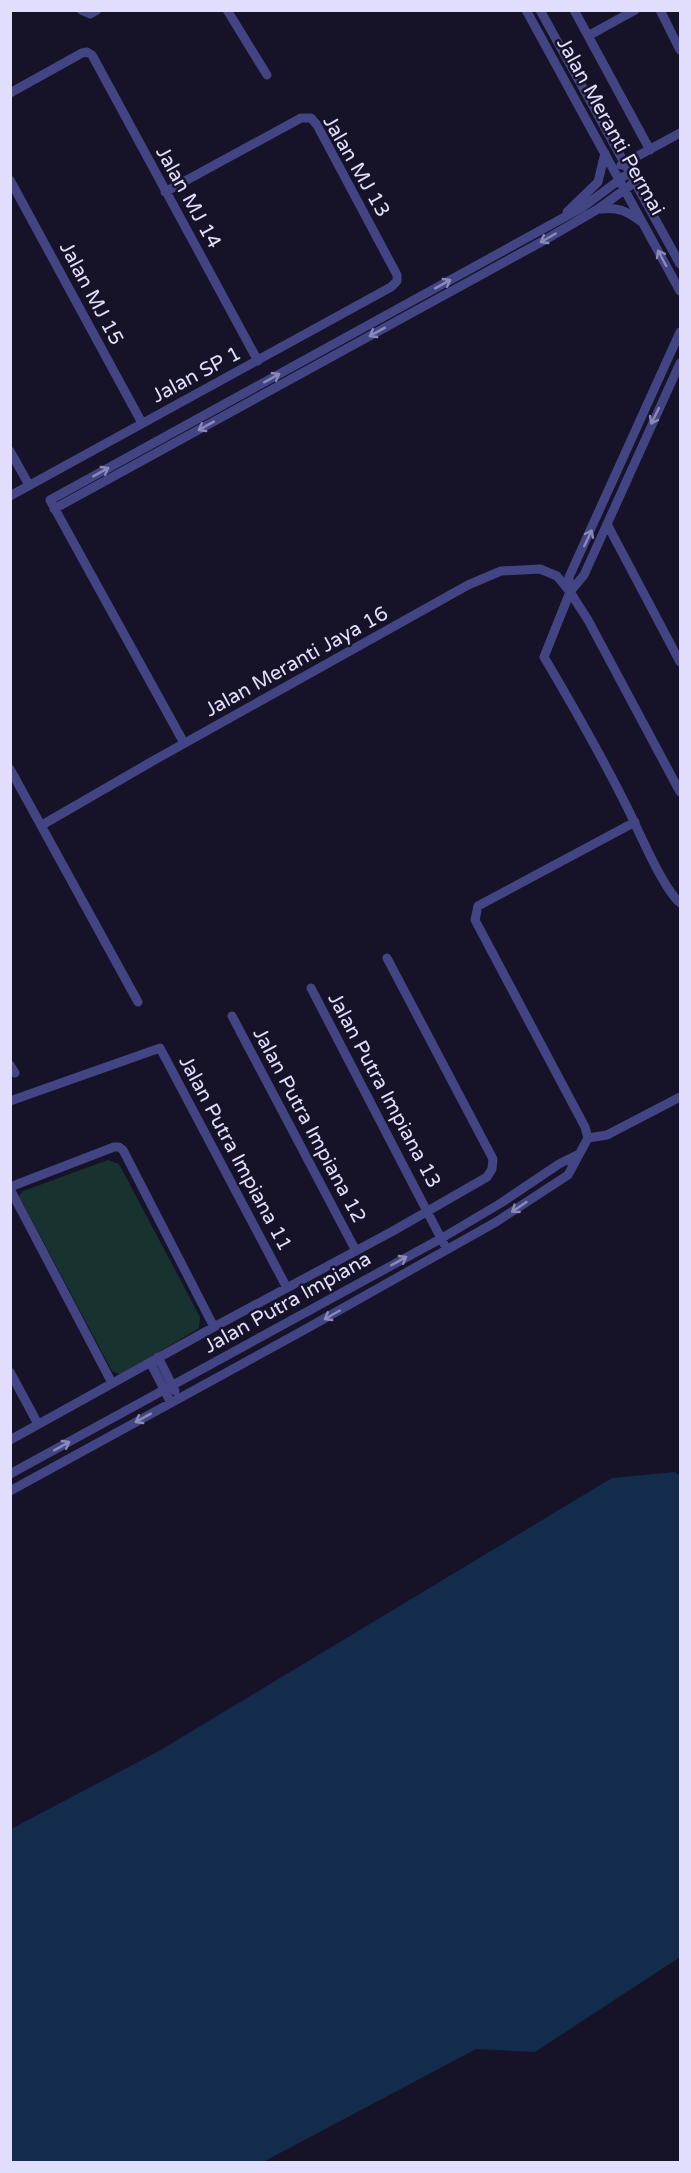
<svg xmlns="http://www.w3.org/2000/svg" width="691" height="2173" font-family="'Varela Round',sans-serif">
  <rect width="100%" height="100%" fill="#161328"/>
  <path fill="#17322f" d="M108 1160 119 1164 200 1317 199 1328 121 1375 112 1371 19 1196 23 1191Z"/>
  <path fill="#142c4b" d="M675 1472 680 1476V1957L535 2052 476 2049 263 2162H11V1829L159 1751 612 1478Z"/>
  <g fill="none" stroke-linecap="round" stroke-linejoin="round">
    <path stroke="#434483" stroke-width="9" d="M81 10 90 14 97 10
      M227 10 267 75
      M526 10 680 291
      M540 10 680 264
      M574 10 650 150
      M660 10 680 50
      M588 36 635 10
      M10 93 82 53 87 52 92 55 258 361
      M621 165 680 133
      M10 180 142 423
      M601 209C618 207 627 211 640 221
      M567 212 598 182 605 153
      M680 363 584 575 570 592 544 657C573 706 601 755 627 807 639 831 662 887 680 903
      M10 451 29 485
      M10 496 391 287 397 281V275L317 125 311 118H301L165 192
      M54 509 543 241 598 209 635 182
      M607 524 680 662
      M570 592 569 577 680 332
      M184 743 50 500 583 207 630 172
      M10 769 138 1002
      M42 825 151 762 468 585 501 571 540 569 557 576 570 592 588 620 680 792
      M311 988 444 1244
      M232 1016 356 1251
      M10 1065 15 1073
      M10 1101 160 1048 287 1288
      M588 1138 607 1135 680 1097
      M10 1187 114 1147H119L123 1150 214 1327
      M10 1189 112 1383
      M158 1357 175 1391
      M150 1362 171 1403
      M10 1372 38 1424
      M10 1440 214 1327 393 1231 487 1177 492 1169 493 1159 387 958
      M10 1474 442 1238 501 1203 559 1164 577 1155
      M10 1491 304 1330 496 1222 568 1175 588 1138 585 1127 475 920 478 906 635 822"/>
  </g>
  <defs><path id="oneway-shaft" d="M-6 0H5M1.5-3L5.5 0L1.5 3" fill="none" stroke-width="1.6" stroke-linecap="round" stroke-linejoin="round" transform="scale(1.5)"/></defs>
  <g stroke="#8a89b9">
    <use href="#oneway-shaft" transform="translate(548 238) rotate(150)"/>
    <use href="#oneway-shaft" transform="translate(662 258) rotate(-118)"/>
    <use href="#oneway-shaft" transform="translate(443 284) rotate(-29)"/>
    <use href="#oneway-shaft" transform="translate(377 332) rotate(151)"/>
    <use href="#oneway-shaft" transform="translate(272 378) rotate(-29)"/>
    <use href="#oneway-shaft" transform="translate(655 416) rotate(116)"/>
    <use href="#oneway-shaft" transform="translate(206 426) rotate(151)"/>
    <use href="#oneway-shaft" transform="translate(101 472) rotate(-29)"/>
    <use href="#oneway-shaft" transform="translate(588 538) rotate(-65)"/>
    <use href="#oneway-shaft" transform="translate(519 1207) rotate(146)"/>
    <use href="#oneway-shaft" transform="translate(399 1261) rotate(-29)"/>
    <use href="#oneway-shaft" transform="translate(332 1315) rotate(150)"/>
    <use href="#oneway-shaft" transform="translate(143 1418) rotate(151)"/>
    <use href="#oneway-shaft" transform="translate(62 1446) rotate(-29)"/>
  </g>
  <g text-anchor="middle" stroke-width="5" stroke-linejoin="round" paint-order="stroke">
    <g font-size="20" fill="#e0defc" stroke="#161328">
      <text transform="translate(611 126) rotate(61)" y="7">Jalan Meranti Permai</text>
      <text transform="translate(357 166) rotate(60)" y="7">Jalan MJ 13</text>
      <text transform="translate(189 197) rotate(61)" y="7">Jalan MJ 14</text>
      <text transform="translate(92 293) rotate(62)" y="7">Jalan MJ 15</text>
      <text transform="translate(196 374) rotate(-28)" y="7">Jalan SP 1</text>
      <text transform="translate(296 661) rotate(-29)" y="7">Jalan Meranti Jaya 16</text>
      <text transform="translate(385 1090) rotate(62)" y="7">Jalan Putra Impiana 13</text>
      <text transform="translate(310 1125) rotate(62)" y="7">Jalan Putra Impiana 12</text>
      <text transform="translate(236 1153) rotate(62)" y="7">Jalan Putra Impiana 11</text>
      <text transform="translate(287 1302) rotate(-29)" y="7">Jalan Putra Impiana</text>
    </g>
  </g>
  <rect width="691" height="2173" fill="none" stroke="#e0defc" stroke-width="24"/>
</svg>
